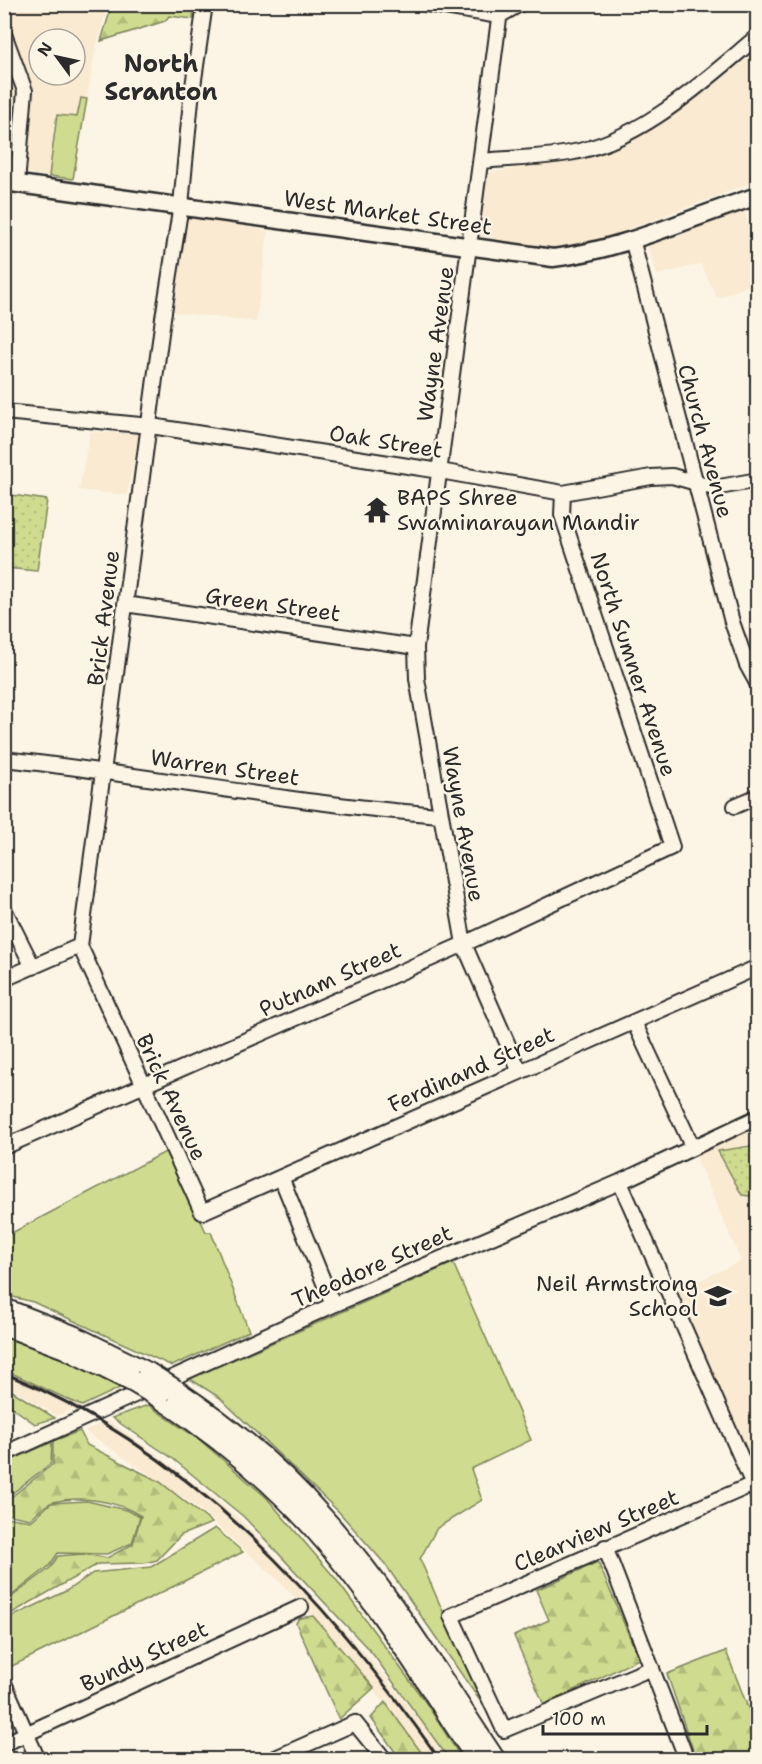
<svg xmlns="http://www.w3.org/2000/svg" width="762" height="1764" font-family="'Shantell Sans',sans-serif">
  <defs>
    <pattern id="forest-firs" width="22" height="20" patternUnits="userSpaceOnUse" patternTransform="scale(1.5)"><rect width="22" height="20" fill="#cfdc8f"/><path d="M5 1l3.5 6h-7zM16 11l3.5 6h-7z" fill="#b2bd7c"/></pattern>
    <pattern id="park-dots" width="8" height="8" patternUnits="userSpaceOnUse" patternTransform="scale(1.5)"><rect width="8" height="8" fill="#cfdc8f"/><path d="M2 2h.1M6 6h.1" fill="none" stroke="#b2bd7c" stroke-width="1.8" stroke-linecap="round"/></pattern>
  </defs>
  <rect width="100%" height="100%" fill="#fcf5e5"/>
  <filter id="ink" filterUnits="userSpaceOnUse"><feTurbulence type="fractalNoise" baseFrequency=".0167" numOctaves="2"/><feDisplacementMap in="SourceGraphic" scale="12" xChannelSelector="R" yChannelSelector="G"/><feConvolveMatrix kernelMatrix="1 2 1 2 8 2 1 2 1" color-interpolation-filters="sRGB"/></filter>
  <g filter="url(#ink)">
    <path fill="#f9ead1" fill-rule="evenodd" d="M5 5H108L95 51 87 99 81 98 77 117 57 115 49 176 5 171ZM39 39H75V75H39Z
      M757 50V181L599 240 560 249 478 237 486 173 588 157 649 129 710 89Z
      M742 206 757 248V273L748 279 750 285 717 298 701 264 657 275 646 241Z
      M189 216 268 231 256 322 172 312Z
      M90 432 139 434 127 495 79 490Z
      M757 1125V1469L755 1470 677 1291 741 1261 693 1150Z
      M4 1370 25 1378 82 1406 57 1416 5 1384Z
      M108 1420 161 1457 240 1519 372 1660 426 1729 446 1759H426L343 1649 281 1583 198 1508 85 1431Z"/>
    <path fill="#cfdc8f" stroke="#7d845d" stroke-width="1.5" d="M81 98 87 99 73 179 49 176 57 115 77 117Z
      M169 1150 206 1232H211L249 1331 172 1366 33 1302 5 1295 4 1237Z
      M453 1263 531 1440 471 1469 482 1500 437 1528 420 1559 485 1708 385 1564 338 1511 219 1397 190 1379Z
      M4 1337 62 1358 120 1388 82 1406 5 1370Z
      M5 1387 9 1389 55 1418 35 1424 5 1402Z
      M148 1405 201 1441 266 1497 335 1578 426 1703 462 1759H449L372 1653 244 1517 172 1458 112 1418Z
      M52 1442 51 1463 5 1499V1463Z
      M87 1501 126 1510 140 1517 132 1543 107 1554 58 1553 49 1566 5 1601V1517L31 1521 51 1503Z
      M215 1528 243 1552 6 1669 5 1620 66 1591 93 1573 151 1567Z"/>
    <path fill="url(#forest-firs)" stroke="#7d845d" stroke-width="1.5" d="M112 5V4L194 5 193 19 169 16 165 21 101 41Z
      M80 1431 87 1445 160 1482 212 1523 181 1535 157 1560 144 1563 98 1564 5 1617V1602L50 1568 58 1556 83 1554 107 1558 133 1544 141 1516C118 1501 81 1495 53 1502 45 1504 36 1514 30 1519L5 1514V1502L53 1464V1441Z
      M598 1562 639 1659 544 1705 514 1636 549 1620 536 1590Z
      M313 1616 374 1688 339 1719 296 1623 299 1618Z
      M726 1651 757 1731V1754L743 1759H696L667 1674Z
      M385 1702 426 1759H400L371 1718Z"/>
    <path fill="url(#park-dots)" stroke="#7d845d" stroke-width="1.5" d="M4 494 47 500 37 571 5 568Z
      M757 1145V1192L750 1196 742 1195 718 1151Z"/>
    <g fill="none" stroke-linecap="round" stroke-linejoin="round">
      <g stroke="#2b2b2b" stroke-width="18">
        <path id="minor" d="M205 4 191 100 181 205 163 318 80 946 202 1212 758 967
          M427 4 499 16 520 4
          M501 4 416 647 417 679 464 944 519 1070
          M4 34 25 91 17 183
          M482 161C510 158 540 158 569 153 640 142 704 81 758 36
          M632 239 732 622 747 665 758 685
          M4 412 151 426 440 471 563 493 651 477 672 476 714 488 758 480
          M125 604 416 647
          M4 759C150 775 294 804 440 815
          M735 806 758 796
          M4 909 33 967
          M4 979 80 946
          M634 1022 692 1146
          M4 1147 464 944 672 847 562 515 563 493
          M281 1177 333 1305
          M620 1182 758 1496
          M4 1454 333 1305 620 1182 758 1117
          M605 1547 687 1760
          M652 1668 504 1730 451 1616 758 1482
          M4 1683 38 1760
          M4 1744 301 1607
          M271 1760 355 1723 385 1760"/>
      </g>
      <g stroke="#2b2b2b" stroke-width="21">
        <path id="major" d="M4 182 553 258C623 250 690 217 758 196"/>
      </g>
      <g stroke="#2b2b2b" stroke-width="24">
        <path id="highway" d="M4 1309 73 1336 148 1373
          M4 1325 65 1348 132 1381
          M175 1390C229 1426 280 1468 323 1518 389 1591 440 1678 495 1760
          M159 1397C215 1434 267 1476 312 1526 376 1597 425 1681 478 1760"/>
      </g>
      <use href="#minor" stroke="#fcf5e5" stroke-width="14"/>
      <use href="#major" stroke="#fcf5e5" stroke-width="16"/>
      <use href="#highway" stroke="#fcf5e5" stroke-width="20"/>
      <path stroke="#2b2b2b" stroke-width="3" d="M4 1373C189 1449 328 1600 440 1760"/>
      <g stroke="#2b2b2b" stroke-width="24" stroke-linecap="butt">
        <path id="highway-bridge" d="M148 1373 175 1390
          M132 1381 159 1397"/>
      </g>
      <use href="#highway-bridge" stroke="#fcf5e5" stroke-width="20"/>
    </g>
  </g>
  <defs>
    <g id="temple-bare" transform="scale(2.07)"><path d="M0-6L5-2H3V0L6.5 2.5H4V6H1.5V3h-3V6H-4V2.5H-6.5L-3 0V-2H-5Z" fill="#2b2b2b" stroke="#fcf5e5" stroke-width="2.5" paint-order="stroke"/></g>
    <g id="school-bare" transform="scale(2.07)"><path d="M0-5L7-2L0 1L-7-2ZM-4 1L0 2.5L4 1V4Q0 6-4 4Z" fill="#2b2b2b" stroke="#fcf5e5" stroke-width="2.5" paint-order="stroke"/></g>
  </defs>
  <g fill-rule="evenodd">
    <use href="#temple-bare" x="377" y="510"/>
    <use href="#school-bare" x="718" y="1296"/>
  </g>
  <g text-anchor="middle" stroke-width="5" stroke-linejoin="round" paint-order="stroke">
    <g font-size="22" fill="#2b2b2b" stroke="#fcf5e5">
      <text transform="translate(388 212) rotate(8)" y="8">West Market Street</text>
      <text transform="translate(435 344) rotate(-82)" y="8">Wayne Avenue</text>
      <text transform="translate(386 441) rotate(9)" y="8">Oak Street</text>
      <text transform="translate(706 441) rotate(75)" y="8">Church Avenue</text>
      <text transform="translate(273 604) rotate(8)" y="8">Green Street</text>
      <text transform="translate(103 618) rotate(-83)" y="8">Brick Avenue</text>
      <text transform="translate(634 664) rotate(72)" y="8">North Sumner Avenue</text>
      <text transform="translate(225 767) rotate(8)" y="8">Warren Street</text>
      <text transform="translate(464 824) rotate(80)" y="8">Wayne Avenue</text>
      <text transform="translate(330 979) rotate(-24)" y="8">Putnam Street</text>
      <text transform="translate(471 1069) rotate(-24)" y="8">Ferdinand Street</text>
      <text transform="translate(172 1097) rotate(65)" y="8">Brick Avenue</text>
      <text transform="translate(372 1266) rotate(-24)" y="8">Theodore Street</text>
      <text transform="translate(596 1530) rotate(-23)" y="8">Clearview Street</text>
      <text transform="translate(144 1656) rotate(-25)" y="8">Bundy Street</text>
    </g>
    <g font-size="22" fill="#2b2b2b" stroke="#fcf5e5" text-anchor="start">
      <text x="397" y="505">BAPS Shree<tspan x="397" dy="25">Swaminarayan Mandir</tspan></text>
      <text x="698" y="1291" text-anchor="end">Neil Armstrong<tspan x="698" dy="25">School</tspan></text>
    </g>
    <g font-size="24" font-weight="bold" fill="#2b2b2b" stroke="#fcf5e5">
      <text x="161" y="72">North<tspan x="161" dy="28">Scranton</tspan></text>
    </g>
  </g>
  <rect width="762" height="1764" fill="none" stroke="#fcf5e5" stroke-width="24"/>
  <rect x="12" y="12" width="738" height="1740" fill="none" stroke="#2b2b2b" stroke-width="2" filter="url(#ink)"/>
  <g transform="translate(57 57) rotate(303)"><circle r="28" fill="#fcf5e5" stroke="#a8a49b" stroke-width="1.5"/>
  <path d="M0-4.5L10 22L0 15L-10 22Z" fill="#2b2b2b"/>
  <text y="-9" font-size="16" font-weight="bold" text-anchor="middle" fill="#2b2b2b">N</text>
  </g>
  <path d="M543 1725v9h164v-9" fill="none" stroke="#2b2b2b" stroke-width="3"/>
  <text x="552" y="1725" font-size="18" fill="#2b2b2b" stroke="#fcf5e5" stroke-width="4.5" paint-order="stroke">100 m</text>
</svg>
